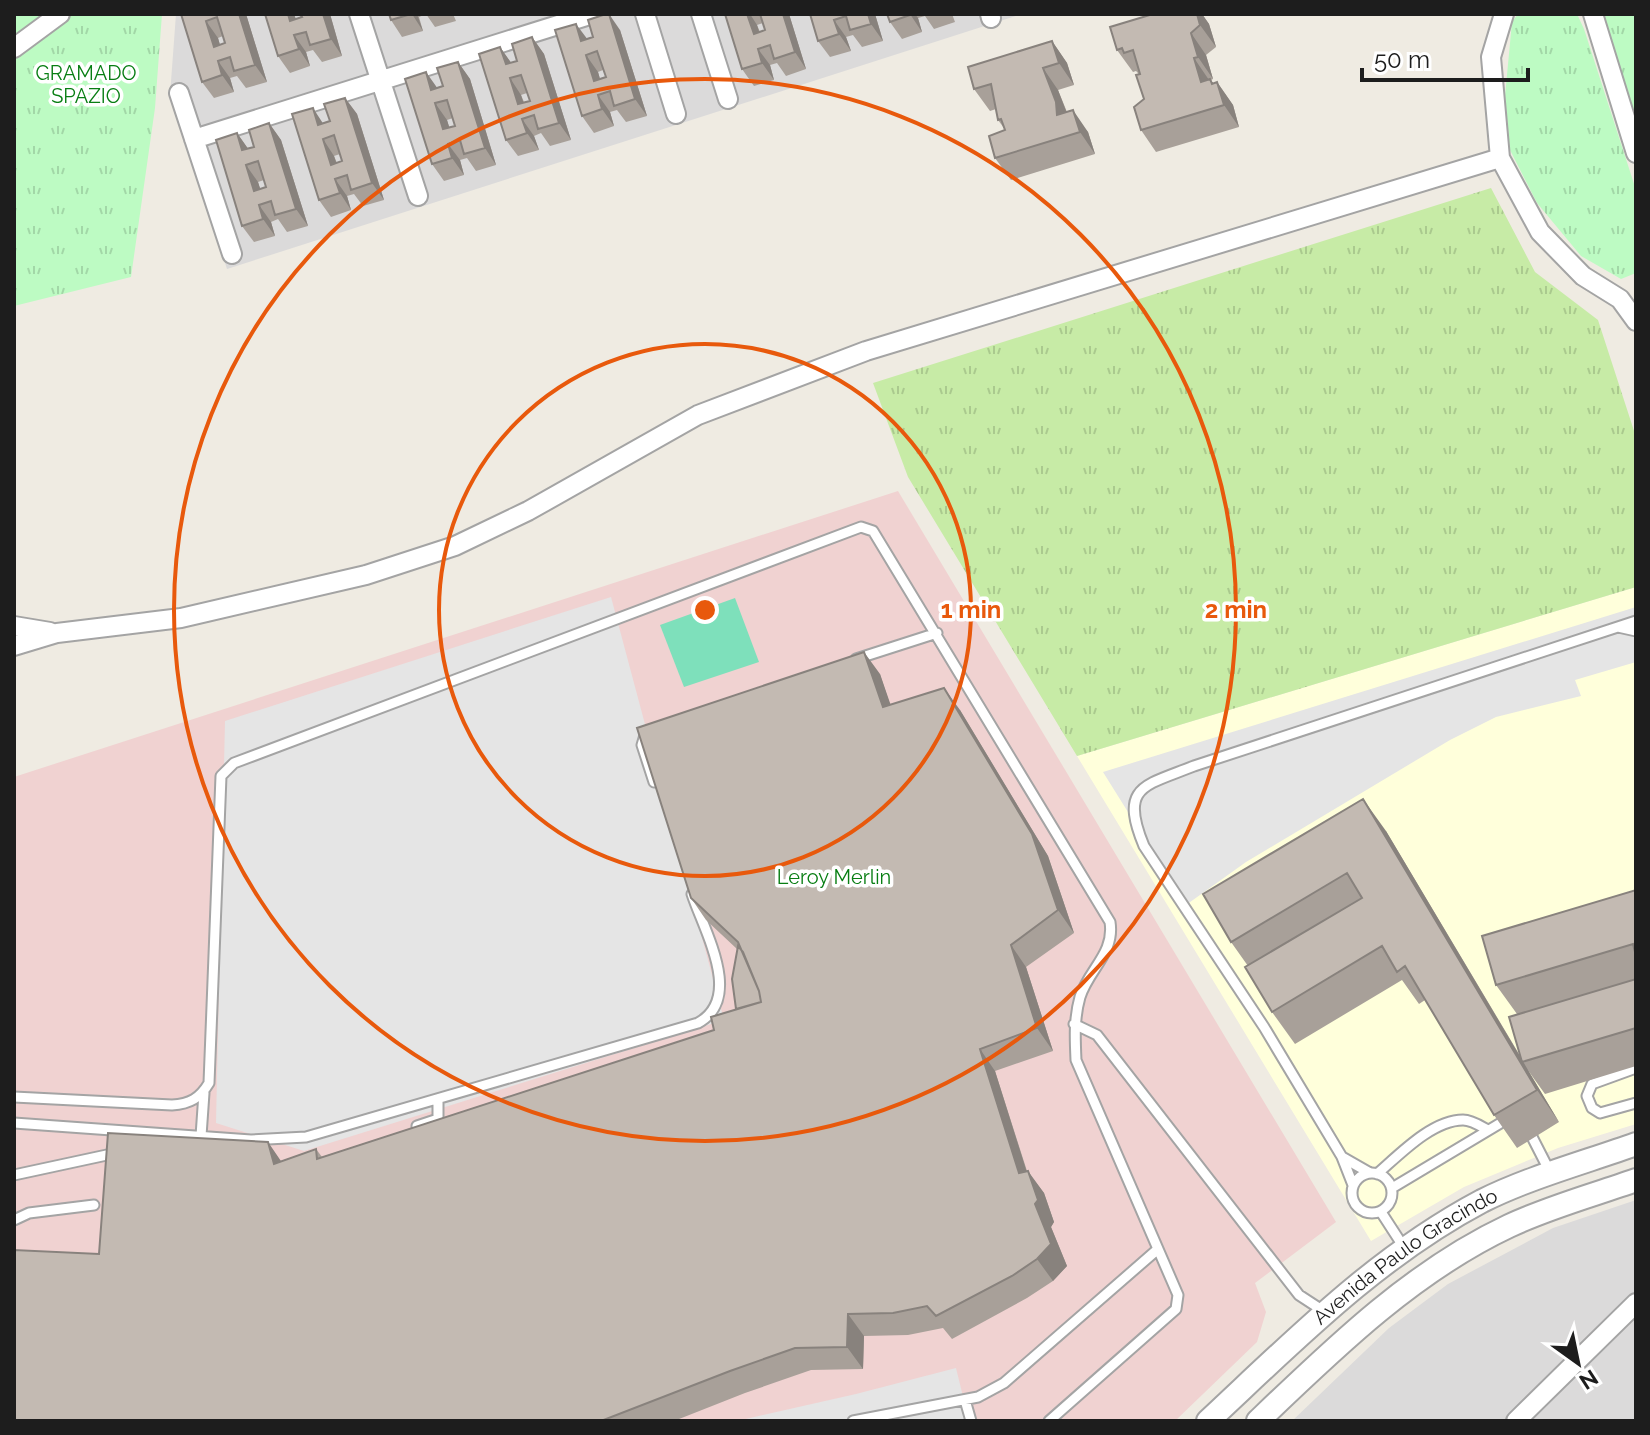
<svg xmlns="http://www.w3.org/2000/svg" width="1650" height="1435" font-family="Raleway,sans-serif">
  <defs>
    <pattern id="grass-tufts" width="24" height="20" patternUnits="userSpaceOnUse" patternTransform="scale(2)"><rect width="24" height="20" fill="#c7eba6"/><path d="M3 7l-1-3M5 7V3M7 7l1-3M15 17l-1-3M17 17v-4M19 17l1-3" fill="none" stroke="#aac98e"/></pattern>
    <pattern id="park-tufts" width="24" height="20" patternUnits="userSpaceOnUse" patternTransform="scale(2)"><rect width="24" height="20" fill="#bdfbc3"/><path d="M3 7l-1-3M5 7V3M7 7l1-3M15 17l-1-3M17 17v-4M19 17l1-3" fill="none" stroke="#a2d7a7"/></pattern>
  </defs>
  <rect width="100%" height="100%" fill="#efebe2"/>
  <path fill="#dbdada" d="M176 14H1022L227 269 170 95Z
    M1636 1200V1421H1292L1389 1328 1448 1284 1553 1228Z"/>
  <path fill="#f0d2d1" d="M898 491 1336 1222 1255 1283 1266 1312 1257 1342 1175 1421H14V777Z"/>
  <path fill="#ffffdb" d="M1636 587V1124L1558 1148 1464 1187 1371 1241 1077 756Z"/>
  <path fill="url(#grass-tufts)" d="M1491 188 1535 272 1598 320 1636 437V587L1077 756 908 477 873 383Z"/>
  <path fill="url(#park-tufts)" d="M14 14H162L155 108 131 277 14 306Z
    M1518 14H1577L1584 29 1636 190V273L1621 279 1581 256 1537 203 1510 150 1505 96 1512 22Z
    M1593 14H1636V153Z"/>
  <path fill="#7ee0bb" d="M735 598 759 662 684 687 660 625Z"/>
  <path fill="#e5e5e5" d="M611 597 724 1020 304 1151 216 1123 225 721Z
    M1636 607V662L1575 680 1581 696 1496 717 1450 740 1246 862 1186 905 1103 772Z
    M956 1368 969 1421H737L856 1394Z"/>
  <g fill="none" stroke-linecap="round" stroke-linejoin="round">
    <g stroke="#a4a4a4" stroke-width="13">
      <path id="service" d="M1618 627 1636 631
        M856 659 937 633
        M645 735 642 745 654 782
        M1074 1024 1097 1035 1299 1295 1325 1312
        M1636 1068 1592 1084 1587 1096 1592 1108 1600 1113 1636 1103
        M14 1097 172 1105C190 1104 200 1098 209 1083L221 776 234 763 861 527 873 531 1110 922C1115 953 1089 969 1080 997 1074 1018 1075 1038 1076 1060L1178 1295 1176 1309 1049 1421
        M14 1123 251 1140 306 1137 698 1023C744 998 704 931 692 894
        M417 1126 438 1119V1099
        M1528 1129 1550 1172
        M201 1136 204 1093
        M1342 1157 1370 1173
        M1352 1193a20 20 0 1 1 40 0a20 20 0 1 1-40 0Z
        M1377 1174C1399 1155 1432 1120 1463 1120 1471 1120 1479 1125 1486 1129
        M14 1175 116 1153
        M1353 1185 1342 1157 1264 1027 1144 846C1119 786 1144 786 1194 766L1636 621
        M1392 1188 1509 1118
        M1381 1212 1405 1249
        M14 1220 29 1213 94 1205
        M965 1400 971 1421
        M853 1421 978 1397 1004 1383 1158 1249"/>
    </g>
    <g stroke="#a4a4a4" stroke-width="22">
      <path id="minor" d="M359 14 418 196
        M645 14 676 114
        M701 14 728 99
        M990 14 991 18
        M1504 14 1491 57 1500 158 1540 232 1583 276 1620 299 1636 321
        M1593 14 1636 153
        M14 48 60 14
        M179 93 232 254
        M194 139 593 14
        M14 626 50 632
        M14 646 57 633 181 618 366 575 455 546 528 511 698 415 866 351 1500 158
        M1516 1421 1636 1303"/>
    </g>
    <g stroke="#a4a4a4" stroke-width="26">
      <g id="tertiary">
        <path id="s1" d="M1208 1421C1294 1341 1376 1257 1482 1201 1530 1177 1586 1162 1636 1144"/>
        <path d="M1258 1421C1334 1348 1413 1271 1509 1226 1549 1207 1594 1195 1636 1180"/>
      </g>
    </g>
    <use href="#service" stroke="#fff" stroke-width="9"/>
    <use href="#minor" stroke="#fff" stroke-width="18"/>
    <use href="#tertiary" stroke="#fff" stroke-width="22"/>
  </g>
  <path fill="#a8a099" fill-rule="evenodd" d="M181 14H246L267 82 246 88 237 76 230 78 234 92 214 98 202 82ZM223 36 225 43 220 45 218 38Z
    M265 14H294L296 19 330 14 342 56 322 62 313 50 306 52 310 66 290 73 278 56Z
    M389 14H453L456 21 435 27 426 14 419 17 423 31 402 37 391 20Z
    M725 14H789L806 69 786 76 777 63 770 65 774 80 754 86 742 69ZM763 23 765 30 760 32 757 25Z
    M810 14H875L883 41 862 47 853 35 846 37 851 51 830 57 818 41Z
    M887 14H952L955 22 934 29 925 16 918 18 922 32 902 39 890 22Z
    M1153 14H1202L1209 24 1216 47 1206 55 1213 79 1211 80 1213 83 1217 82 1233 105 1239 127 1156 152 1141 130 1144 99 1139 74 1136 71 1133 72 1117 50Z
    M620 30 647 116 626 122 617 110 610 112 614 126 594 133 582 116 587 39ZM603 70 606 77 600 79 598 72Z
    M532 37 544 54 571 140 550 146 541 133 534 136 539 150 518 156 506 140 500 47 511 63 517 61ZM527 93 530 101 524 102 521 95Z
    M1052 41 1067 63 1074 85 1058 90 1067 112 1088 132 1095 154 1011 180 995 158 1005 130 1004 128 998 120 996 109 990 111 974 89Z
    M458 62 470 79 496 165 476 171 467 158 460 160 464 175 444 181 432 164 437 88 443 86ZM453 118 455 126 449 127 447 120Z
    M345 98 357 114 384 200 363 206 354 194 347 196 351 210 331 217 319 200 324 123 330 121ZM340 154 342 161 337 163 334 156Z
    M269 123 281 140 308 226 287 232 278 219 271 222 275 236 254 242 242 226 237 133 248 149 254 147ZM264 180 266 187 260 189 258 182Z
    M880 674 890 705 960 710 1048 856 1074 933 1026 967 1053 1051 995 1071 1027 1171 1044 1193 1054 1222 1051 1227 1067 1266 1053 1281 1027 1298 952 1339 943 1328 908 1335 864 1336 863 1369 811 1370 745 1393 674 1421H14L99 1254 281 1161 316 1149 322 1157 714 1030 736 1009 737 949 706 920 691 898Z
    M1386 831 1522 1059 1517 1014 1496 985 1636 890V1066L1545 1094 1527 1069 1559 1122 1517 1148 1494 1115 1425 1000 1419 1004 1402 980 1295 1044 1272 1012 1248 966 1231 942Z"/>
  <path fill="#88827d" d="M239 14H246L267 82 255 65Z
    M288 14H294L300 33 290 21Z
    M323 14H330L342 56 331 39Z
    M412 14H417L423 31Z
    M609 14 620 30 647 116 635 99Z
    M747 14H750L757 25 764 47 754 34Z
    M783 14H789L806 69 795 52Z
    M868 14H875L883 41 871 24Z
    M910 14H915L918 18 922 32Z
    M1197 14H1202L1209 24 1216 47 1200 25Z
    M834 20 846 37 851 51 839 34Z
    M206 21 218 38 224 59 214 47Z
    M576 24 588 40 581 41Z
    M1191 33 1206 55 1213 79 1198 57Z
    M294 35 306 52 310 66 299 49Z
    M532 37 544 54 571 140 559 123Z
    M1052 41 1067 63 1074 85 1059 63Z
    M500 47 512 64H506Z
    M758 49 770 65 774 80 762 63Z
    M586 55 598 72 604 93 594 81Z
    M1194 58 1209 80 1201 82Z
    M218 61 230 78 234 92 222 75Z
    M458 62 470 79 496 165 485 148Z
    M1043 68 1058 90 1071 124 1057 115Z
    M426 72 438 89 431 90Z
    M510 78 521 95 528 117 518 104Z
    M1210 79 1220 93 1217 82 1233 105 1239 127 1224 105Z
    M598 95 610 112 614 126 602 109Z
    M345 98 357 114 384 200 372 183Z
    M435 103 447 120 454 142 443 129Z
    M313 108 324 125H318Z
    M1073 110 1088 132 1095 154 1080 132Z
    M522 119 534 136 539 150 527 133Z
    M269 123 281 140 308 226 296 209Z
    M237 133 249 150H242Z
    M323 139 334 156 341 177 331 165Z
    M448 144 460 160 464 175 452 158Z
    M246 165 258 182 265 203 254 191Z
    M335 179 347 196 351 210 340 193Z
    M259 205 271 222 275 236 263 219Z
    M864 652 880 674 899 729 883 707Z
    M944 688 960 710 1048 856 1074 933 1058 910Z
    M1363 799 1386 831 1559 1122 1537 1090Z
    M1011 945 1026 967 1053 1051 1037 1028Z
    M980 1049 995 1071 1034 1195 1019 1173Z
    M268 1142 283 1164H274Z
    M1028 1171 1044 1193 1054 1222 1051 1227 1067 1266 1053 1281 1037 1259Z
    M848 1314 864 1336 863 1369 847 1347Z"/>
  <path fill="#c3bab2" stroke="#88827d" stroke-width="2" fill-rule="evenodd" d="M181 14H239L255 65 234 71 230 57 218 61 222 75 202 82ZM217 17 225 43 214 47 206 21Z
    M265 14H288L290 21 302 17 300 14H323L331 39 310 45 306 32 294 35 299 49 278 56Z
    M389 14H411L391 20Z
    M606 14H609L635 99 614 106 610 91 598 95 602 109 582 116 555 30 576 24 581 41 593 37 588 20ZM597 51 606 77 594 81 586 55Z
    M725 14H747L754 34 765 30 760 14H783L795 52 774 59 770 45 758 49 762 63 742 69Z
    M810 14H868L871 24 850 30 846 16 834 20 839 34 818 41Z
    M887 14H910V15L890 22Z
    M1153 14H1197L1200 25 1191 33 1198 57 1194 58 1201 82 1210 79 1212 84 1217 82 1224 105 1141 130 1134 107 1144 99 1136 75 1140 74 1133 50 1124 53 1122 48 1117 50 1110 27Z
    M532 37 559 123 538 129 534 115 522 119 527 133 506 140 479 54 500 47 506 64 517 61 512 44ZM521 75 530 101 518 104 510 78Z
    M1052 41 1059 63 1043 68 1056 102 1057 115 1073 110 1080 132 995 158 989 136 1005 130 1001 119 998 120 991 84 974 89 968 67Z
    M458 62 485 148 464 154 460 140 448 144 452 158 432 164 405 79 426 72 431 90 443 86 437 68ZM447 100 455 126 443 129 435 103Z
    M345 98 372 183 351 190 347 175 335 179 340 193 319 200 292 114 313 108 318 125 330 121 324 104ZM334 135 342 161 331 165 323 139Z
    M269 123 296 209 275 215 271 201 259 205 263 219 242 226 216 140 237 133 242 150 254 147 249 130ZM258 161 266 187 254 191 246 165Z
    M864 652 883 707 944 688 1032 834 1058 910 1011 945 1037 1028 980 1049 1019 1173 1028 1171 1038 1200 1035 1204 1051 1244 1037 1259 1012 1276 936 1316 927 1306 893 1313 848 1314 847 1347 795 1348 730 1371 601 1421H14V1250L99 1254 108 1133 268 1142 274 1164 316 1149 317 1159 714 1030 711 1017 761 1002 759 991 738 942 691 898 637 728Z
    M1363 799 1537 1090 1494 1115 1405 966 1397 972 1382 946 1272 1012 1245 967 1362 898 1347 873 1231 942 1203 894Z
    M1636 890V956L1633 944 1496 985 1482 936Z
    M738 946 743 952 759 991 761 1002 736 1009 732 979Z
    M1636 979V1028L1522 1062 1509 1017Z"/>
  <g fill="none" stroke="#e8590c" stroke-width="4">
    <circle cx="705" cy="610" r="266"/>
    <circle cx="705" cy="610" r="531"/>
  </g>
  <g text-anchor="middle" stroke-width="7" stroke-linejoin="round" paint-order="stroke">
    <g font-size="20" fill="#087e13" stroke="#fff">
      <text x="86" y="80">GRAMADO<tspan x="86" dy="23">SPAZIO</tspan></text>
      <text x="834" y="884">Leroy Merlin</text>
    </g>
    <g font-size="20" fill="#1d1d1d" stroke="#fff">
      <text dy="7" stroke="none"><textPath href="#s1" startOffset="258">Avenida Paulo Gracindo</textPath></text>
    </g>
  </g>
  <circle cx="705" cy="610" r="12" fill="#e8590c" stroke="#fff" stroke-width="4"/>
  <g font-size="24" text-anchor="middle" font-weight="bold" fill="#e8590c" stroke="#fff" stroke-width="7" stroke-linejoin="round" paint-order="stroke">
    <text x="971" y="618">1 min</text>
    <text x="1236" y="618">2 min</text>
  </g>
  <rect width="1650" height="1435" fill="none" stroke="#1d1d1d" stroke-width="32"/>
  <g transform="translate(1578 1363) rotate(147)" stroke="#ffffff" stroke-width="6" paint-order="stroke">
  <path d="M0-6L14 30L0 20L-14 30Z" fill="#1d1d1d"/>
  <text y="-12" font-size="22" font-weight="bold" text-anchor="middle" fill="#1d1d1d">N</text>
  </g>
  <path d="M1362 68v12h166v-12" fill="none" stroke="#1d1d1d" stroke-width="4"/>
  <text x="1374" y="68" font-size="24" fill="#1d1d1d" stroke="#ffffff" stroke-width="6" paint-order="stroke">50 m</text>
</svg>
